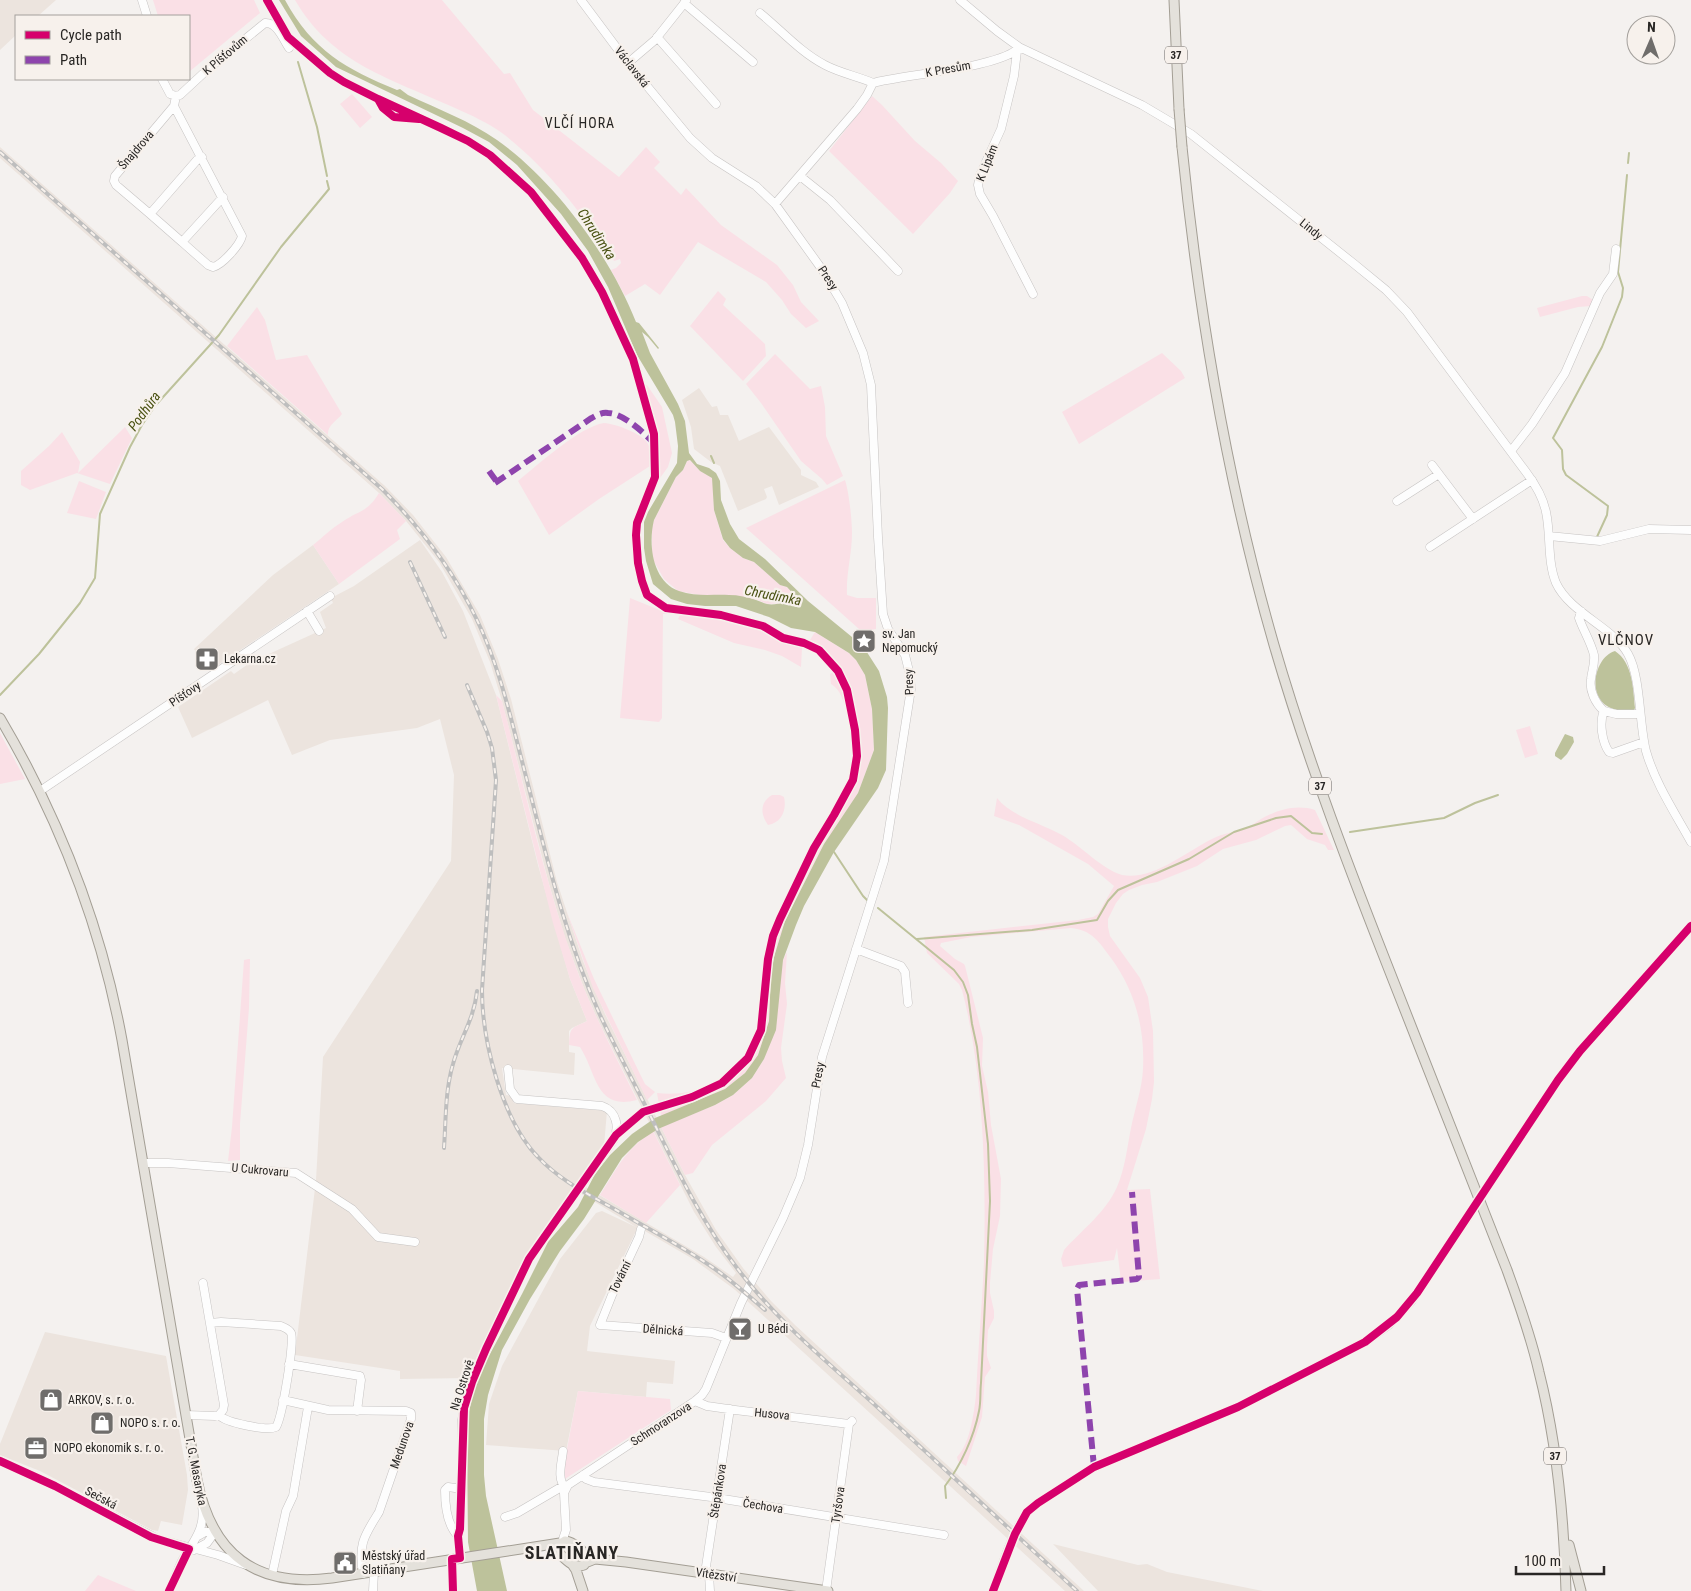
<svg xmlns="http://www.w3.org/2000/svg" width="1691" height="1591" font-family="'Roboto Condensed',sans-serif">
  <rect width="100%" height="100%" fill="#f4f1ef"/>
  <path fill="#ece4de" d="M0 0H56L38 16H16V35L0 50Z
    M0 147 385 486 413 515 446 557 480 615 498 659 511 699 557 882 583 961 605 1014 685 1175 716 1230 743 1268 771 1301 795 1325 1084 1591H1065L734 1289 693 1259 638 1227 590 1326 587 1351 675 1361 673 1384 647 1382 646 1397 578 1391 566 1451 486 1445 489 1404 502 1366 560 1259 596 1213 602 1211 636 1227 575 1190 535 1248 471 1380 469 1378 400 1379V1371L295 1355 316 1180 323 1057 451 861 454 775 440 719 417 728 330 740 292 755 268 700 192 738 178 707 231 671 234 674 251 662 326 628 320 612 333 603 331 598 354 586 420 540 442 572 463 611 496 695 538 865 570 979 587 1021 572 1028 569 1031V1052L575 1053 574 1075 502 1068 506 1095 511 1096 514 1103 607 1111 604 1146 579 1183 704 1257 733 1277 736 1273 716 1247 694 1212 597 1018 585 991 565 938 549 884 502 701 490 662 472 619 439 562 406 521 379 493 0 158Z
    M699 388 712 407 717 406 720 415H728L739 441 769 427 801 470V475L816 482 819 487 779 505 772 486 764 489 767 497 766 499 738 511 720 466 711 462 694 449 691 427 682 400Z
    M313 545 339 584 209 671 194 649 273 575Z
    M45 1332 166 1356 187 1475 188 1490 182 1525 161 1521 158 1531 152 1530 40 1471 0 1455V1444Z
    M1053 1544 1138 1565 1147 1564 1167 1572 1263 1591H1098Z"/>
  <path fill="#fae0e6" d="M153 0H254L260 13 189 72V16H158Z
    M295 0H442L504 74 510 73 533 110 619 177 646 147 660 162 654 168 681 195 686 188 721 225 777 265 793 285 801 302 819 321 806 328 791 314 782 300 766 282 698 242 660 295 645 284 625 296 611 270 616 268 621 263 620 259 614 261C583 215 547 167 502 133 488 123 471 115 455 108 392 79 332 64 295 0Z
    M352 94 372 117 360 128 340 104Z
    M872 96 882 105 915 141 941 163 958 181 950 193 913 234 829 151Z
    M718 291 726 299 723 305 765 344 766 356 743 381 690 326Z
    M1582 296H1587L1593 300 1591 306 1578 307 1540 317 1537 308Z
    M257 307 265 320 276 360 307 355 342 414C337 421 327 425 328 435L227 346Z
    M1162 353 1181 371 1185 378 1079 444 1062 412Z
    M775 354 810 389 821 386 825 407 826 436 843 476 827 485 822 479 801 461 761 403 746 384Z
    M647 385 662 407 672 453 668 467 660 478H659L657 451H659V444L643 387Z
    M604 423C616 424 645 434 649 446 651 451 650 460 650 466L599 499 549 535 518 481C539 464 579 427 604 423Z
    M125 427 132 438 110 484 77 473 30 490 21 485V471L49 446 62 432 80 462 78 473Z
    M690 460 700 471 713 478 714 510 723 540 730 548 743 558 754 562 780 585 787 587 798 598 781 603 767 604 758 600 699 595 678 591 664 579 652 558V527L654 520 676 477 683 470 687 461Z
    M845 480C849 492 852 520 852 533 852 554 846 574 847 595L857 598H876V629L865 631 859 629 746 528Z
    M79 481 106 492 96 519 67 513Z
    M379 493 406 521 397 530 400 539 339 584 313 545C323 537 332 528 342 522 359 510 367 513 379 493Z
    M630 598 667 613V614H663L662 711V718L659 722 620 718Z
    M681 613 727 618 769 631 788 644 802 648 801 667 782 656 765 650 734 643 678 619Z
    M815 632 849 653 856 660 865 675 872 709 874 750 858 793 824 844 785 921 774 957 771 974 769 1020 758 1055 745 1073 725 1089 661 1116 657 1093C689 1097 724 1085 744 1059 762 1035 762 1008 764 979 765 962 769 944 774 928 785 899 799 872 814 845 843 794 867 776 847 712 843 701 841 690 831 684L830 674 839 669 825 652 810 640Z
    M496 695 502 701C525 788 543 877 574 962 591 1010 615 1055 637 1100 595 1111 597 1073 580 1047L569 1045C570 1026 571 1029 587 1021L570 979 553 923Z
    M1530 726 1538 754 1525 758 1516 730Z
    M0 733 25 779 0 784Z
    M772 795H780L784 797C787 809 782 823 768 825 760 814 760 802 772 795Z
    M997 798C1012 817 1041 823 1062 835 1080 845 1103 870 1122 875 1152 881 1186 852 1212 839 1223 833 1236 832 1248 827 1252 825 1256 822 1261 819 1277 810 1296 804 1315 810L1334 850H1328L1325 845 1307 839 1291 825 1285 826 1256 840 1223 849 1197 866 1157 882 1142 885 1129 890 1123 894 1116 903 1108 919V927L1110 936 1140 978 1148 997 1153 1031 1154 1082 1152 1099 1146 1129 1127 1190 1150 1189 1160 1279 1121 1282 1117 1248 1114 1260 1063 1267 1061 1259 1064 1250C1082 1230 1106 1212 1117 1187 1125 1168 1127 1148 1131 1128 1135 1108 1142 1089 1143 1069 1145 1028 1135 991 1111 958 1099 942 1092 930 1071 928L971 937 941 943 940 946 955 959 964 964 965 966 983 1038 982 1066 988 1092 991 1125 1001 1179 1000 1216 993 1249 990 1283V1293L994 1311V1318L988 1330 987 1347V1356L991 1368 985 1377 982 1417 966 1466 958 1461 957 1457C970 1444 974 1413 976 1395 978 1350 982 1306 984 1262 986 1175 984 1074 962 990L959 984 927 953 924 937 1078 920 1093 917 1098 914 1114 886 1088 864 1019 825 994 816Z
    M566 910 594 979 641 1076 645 1084 655 1092 647 1100 593 988Z
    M787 952 785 983 787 1004 781 1048 782 1061 786 1078 766 1101 712 1145 693 1173 685 1175 661 1127 715 1105 733 1095 752 1078 764 1059 783 960Z
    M248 959H250L249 1008 240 1124V1160L228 1161 232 1127 244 960Z
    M653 1131 680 1185 646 1223 600 1195C618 1167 624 1151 653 1131Z
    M578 1391 670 1399 671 1410 565 1479 562 1475Z
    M98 1575 136 1591H85Z"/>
  <path fill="#bdc29b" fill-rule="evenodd" d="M279 0H285C313 51 346 69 397 90L400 89 408 95C438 109 470 121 497 140 555 181 610 256 636 322L639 323 659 348 658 349 648 337 642 332 650 353 678 404 685 421 689 453 697 464 709 468 716 473 720 481 721 500 730 524 739 539 765 559 808 601 863 646 879 671 887 697 888 708 886 770 878 788 834 852 804 906 796 925 783 960 776 1030 764 1059 752 1078 733 1095 715 1105 658 1129 638 1142 622 1158 584 1219 560 1251 530 1299 502 1350 488 1395 484 1419V1475L486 1496 507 1591H477L468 1542 467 1437 468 1416 474 1389 482 1369 522 1294 548 1242 578 1207 595 1174 610 1155 632 1134 655 1118 725 1089 745 1073 758 1055 769 1021 771 974 774 957 785 921 824 844 858 793 874 750 872 709 865 675 856 660 849 653 815 632 791 628 769 617 736 606H705L687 604 671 599 653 584 646 561 644 548V522L648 512 677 463 678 446 675 422 673 415 637 355 608 287 588 251 561 214 517 165 489 142 463 128 336 67 301 36ZM690 460 700 471 712 478 714 510 723 539 730 548 743 558 754 562 780 585 787 587 797 598C788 601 776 606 767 604 763 603 760 601 756 600 748 597 738 595 729 595 713 594 696 597 679 591 652 581 648 544 654 520L676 477 683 470 687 461Z
    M1615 651C1633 663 1633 689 1635 708L1634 710C1582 718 1590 658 1615 651Z
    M1565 734 1573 737 1574 742 1567 754 1561 760 1555 756V753Z"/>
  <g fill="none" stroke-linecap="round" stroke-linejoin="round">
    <path stroke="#bdc29b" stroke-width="2" d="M298 62 317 127 327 176
      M1628 163 1629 153
      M711 456 714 463
      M1596 539 1607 515 1608 506 1566 475 1563 469 1562 450 1553 438 1602 347 1622 297 1623 288 1618 272 1627 175
      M0 695 39 654 80 603 95 578 100 514 130 447 142 425 155 406 219 335 281 247 329 189 327 181
      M1350 832 1444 818 1475 803 1498 795
      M834 852 863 896 868 901
      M878 908 954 970 963 982 968 995 972 1024 977 1047 988 1144 990 1201 981 1383C980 1392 981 1402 979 1411 974 1437 961 1465 945 1486L946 1498
      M917 939 1032 930 1097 920 1108 901 1118 890 1189 859 1234 832 1276 818 1291 816 1312 833 1322 834"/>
    <g stroke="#c6c3c2" stroke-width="9">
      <path id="minor" d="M142 0 147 16
        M960 0 997 31 1019 47 1142 105 1191 134 1353 263 1386 290 1407 312 1526 472C1535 484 1543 497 1546 512 1551 535 1547 561 1556 583 1570 613 1613 627 1628 654 1641 677 1639 724 1646 751 1655 783 1675 813 1691 842
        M684 3 753 62
        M760 13C781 30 800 52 825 65 840 73 857 76 873 83
        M657 37 716 104
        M1017 51 1014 76 1001 129 980 175 978 185 980 194 993 216 1033 294
        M628 63 655 40 686 1
        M162 79 170 94 176 96 180 95 207 70 265 23C277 22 283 39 289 48
        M176 96 174 106 242 236C240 245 222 265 213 267L208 265 182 242
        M202 157 197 160 150 214 182 242 223 197
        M800 176 830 200 898 271
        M775 204 857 109 867 95 873 83C900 75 1006 67 1019 47
        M150 214 116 185 114 181 115 176 174 106
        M1511 451 1532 424 1565 373 1600 293 1613 274 1616 249
        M1432 465 1473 519
        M1397 501 1439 474
        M1549 536 1600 541 1649 529 1691 530
        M1430 547 1532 480
        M307 611 319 631
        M1581 611 1579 618C1583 630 1591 642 1594 655 1595 664 1592 670 1591 679 1589 690 1595 703 1604 711 1599 722 1602 742 1609 752L1613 753 1644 742
        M1604 711 1616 714H1640
        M40 791 330 596
        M856 949 901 966 905 972 908 1003
        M143 1163H168L296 1173 352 1209 378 1237 415 1242
        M1496 1174 1558 1080 1580 1051 1691 926
        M641 1229 639 1237 612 1295 600 1325 712 1333 726 1338
        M203 1283 224 1405 223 1410 219 1415
        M210 1323 221 1322 281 1326C285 1328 289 1329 291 1333 295 1341 282 1418 276 1427 267 1431 226 1423 219 1415
        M289 1364 360 1376 361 1380 357 1411
        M283 1400 328 1410 406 1411 411 1413V1419L379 1512C364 1536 358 1544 363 1574
        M695 1401 707 1406 735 1410 849 1424
        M186 1415 215 1416 219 1415
        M563 1451C562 1462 556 1480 566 1488
        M0 1461 55 1486 158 1539 218 1555 246 1565
        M583 1475 586 1479 594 1482 711 1497 944 1535
        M505 1517 517 1513 563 1486
        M458 1536C447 1525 445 1505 445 1490L448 1487 462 1489
        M562 1542 566 1530 564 1493 568 1485 695 1401 702 1395 706 1389 741 1303 783 1218 800 1178 808 1145 822 1057 884 861 911 689 910 675 905 655 888 629 883 614 878 537 871 385 863 353 842 303 821 268 775 204 756 186 712 158 690 138 628 63 581 0
        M194 1550 207 1543 215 1532H205L198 1536
        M460 1558 458 1536 460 1529 463 1468 462 1420 464 1408 472 1382 486 1349 529 1259 613 1141C620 1128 617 1111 602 1106L517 1099 510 1089 508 1069
        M452 1559 453 1591
        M705 1573 730 1409
        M709 1574 710 1591
        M272 1575 286 1511 293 1496 308 1407
        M169 1591C174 1581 177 1571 182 1561 192 1543 206 1529 202 1506
        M373 1591 374 1572
        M826 1591 849 1424 852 1421
        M993 1591C1002 1567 1014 1524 1032 1507L1094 1467 1238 1407 1365 1342 1390 1324 1411 1302 1464 1223"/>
    </g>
    <g stroke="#a39e94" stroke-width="11">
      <path id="major" d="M1174 0 1179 109
        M1182 147C1199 315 1227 482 1274 645 1308 762 1352 876 1397 990 1434 1083 1471 1176 1507 1270 1519 1303 1531 1337 1539 1372 1557 1443 1564 1518 1566 1591
        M0 718C59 818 101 926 122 1040L197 1480C212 1554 255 1588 332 1578L560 1543
        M565 1541C573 1542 585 1551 587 1559L584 1565C574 1569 566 1560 560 1554L558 1547Z
        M1569 1545 1581 1591
        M585 1563 595 1559 626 1562 828 1591
        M572 1564 576 1570 583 1591"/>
    </g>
    <use href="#minor" stroke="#fdfdfd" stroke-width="8"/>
    <use href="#major" stroke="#e4e1db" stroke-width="9"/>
    <g stroke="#bebebe" stroke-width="4">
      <path id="rail" d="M0 152 382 489C420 527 453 570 476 618 499 665 510 715 523 765 545 850 564 935 600 1015 615 1047 632 1079 648 1111 675 1165 700 1220 737 1268 776 1320 827 1362 875 1405 942 1467 1009 1529 1077 1591
        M410 562 445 637
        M467 685 487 732 492 748 496 780 482 990C482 1041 502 1120 538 1157 561 1182 594 1197 623 1214 654 1232 685 1248 715 1269 732 1281 748 1295 765 1310
        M444 1148C446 1120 445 1091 453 1064 460 1038 474 1020 477 991"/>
    </g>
    <use href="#rail" stroke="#f7f1ec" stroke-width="2" stroke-dasharray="5.5" stroke-linecap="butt"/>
    <g stroke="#c6c3c2" stroke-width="9" stroke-linecap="butt">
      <path id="minor-bridge" d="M1464 1223 1496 1174"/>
    </g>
    <g stroke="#a39e94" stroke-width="11" stroke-linecap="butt">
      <path id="major-bridge" d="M1179 109 1182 147"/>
    </g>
    <use href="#minor-bridge" stroke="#fdfdfd" stroke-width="8"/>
    <use href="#major-bridge" stroke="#e4e1db" stroke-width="9"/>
    <path stroke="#8e44ad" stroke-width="6" stroke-dasharray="12 6" stroke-linecap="butt" d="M489 471 497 482
      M495 483 590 419C595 416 601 412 608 413 623 413 644 433 654 443
      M1094 1467 1077 1289 1079 1285 1137 1279 1139 1277 1132 1192"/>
    <g stroke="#f7f1ec" stroke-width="11">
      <path id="cycleway" d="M267 0 288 37 330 73 344 82 378 99 383 108 394 117 419 119
        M378 99 441 128 468 141 490 155 531 192 582 258 602 292 633 359 654 434 655 477 637 523 636 535 638 563 642 581 647 595 666 608 721 615 736 619 763 626 783 638 804 643 819 650 838 671 847 690 855 730 857 756 853 780 834 815 814 848 780 919 773 936 768 959 761 1030 748 1058 722 1083 692 1097 643 1112 616 1135 529 1259 486 1349 472 1382 464 1408 460 1529 458 1536 460 1558 452 1559 453 1591
        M0 1461 55 1486 151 1537 189 1549 169 1591
        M993 1591 1015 1534 1027 1512 1038 1503 1094 1467 1238 1407 1365 1342 1397 1317 1417 1293 1558 1080 1580 1051 1691 926"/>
    </g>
    <use href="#cycleway" stroke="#d6006c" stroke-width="8"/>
  </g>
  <defs>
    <g id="sight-square" transform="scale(1.25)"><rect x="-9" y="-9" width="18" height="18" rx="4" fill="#6f6d6b" stroke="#f7f1ec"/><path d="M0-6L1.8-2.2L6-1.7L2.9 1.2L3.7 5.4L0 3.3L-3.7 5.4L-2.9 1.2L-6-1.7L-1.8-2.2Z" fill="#fff"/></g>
    <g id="pharmacy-square" transform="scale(1.25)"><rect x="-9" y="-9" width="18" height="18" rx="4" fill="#6f6d6b" stroke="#f7f1ec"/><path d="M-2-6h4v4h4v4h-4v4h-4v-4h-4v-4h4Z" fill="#fff"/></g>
    <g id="bar-square" transform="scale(1.25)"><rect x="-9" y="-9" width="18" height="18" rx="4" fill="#6f6d6b" stroke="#f7f1ec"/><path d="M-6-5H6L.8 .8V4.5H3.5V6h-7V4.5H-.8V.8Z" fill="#fff"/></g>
    <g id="shop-square" transform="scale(1.25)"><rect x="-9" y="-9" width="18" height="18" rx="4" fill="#6f6d6b" stroke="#f7f1ec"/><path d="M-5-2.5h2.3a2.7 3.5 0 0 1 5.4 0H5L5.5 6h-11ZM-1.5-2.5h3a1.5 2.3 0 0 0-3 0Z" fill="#fff"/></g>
    <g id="office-square" transform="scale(1.25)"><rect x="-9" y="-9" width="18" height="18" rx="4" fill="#6f6d6b" stroke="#f7f1ec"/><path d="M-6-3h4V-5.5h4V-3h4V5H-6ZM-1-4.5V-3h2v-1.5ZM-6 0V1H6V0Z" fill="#fff"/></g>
    <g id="civic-square" transform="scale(1.25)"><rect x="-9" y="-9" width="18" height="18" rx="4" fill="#6f6d6b" stroke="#f7f1ec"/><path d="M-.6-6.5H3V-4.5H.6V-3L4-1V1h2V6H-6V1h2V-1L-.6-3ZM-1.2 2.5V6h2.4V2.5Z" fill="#fff"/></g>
  </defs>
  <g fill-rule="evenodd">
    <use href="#sight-square" x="864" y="641"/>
    <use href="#pharmacy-square" x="207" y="659"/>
    <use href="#bar-square" x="740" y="1329"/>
    <use href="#shop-square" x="51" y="1400"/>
    <use href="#shop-square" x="102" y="1423"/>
    <use href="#office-square" x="36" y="1448"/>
    <use href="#civic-square" x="345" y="1563"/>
  </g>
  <g text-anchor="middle" stroke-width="4.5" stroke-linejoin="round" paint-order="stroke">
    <g fill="#f7f1ec" stroke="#666360" stroke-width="1">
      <rect x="1165" y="46.5" width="22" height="17" rx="4"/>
      <rect x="1309" y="777.5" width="22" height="17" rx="4"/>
      <rect x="1544" y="1447.5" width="22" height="17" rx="4"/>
    </g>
    <g font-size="11" font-weight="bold" fill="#282624">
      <text x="1176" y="59">37</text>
      <text x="1320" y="790">37</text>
      <text x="1555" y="1460">37</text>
    </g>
    <g font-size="12" fill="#282624" stroke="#f7f1ec">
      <text transform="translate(225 55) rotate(-40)" y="4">K Píšťovům</text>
      <text transform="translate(632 67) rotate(52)" y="4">Václavská</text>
      <text transform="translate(948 69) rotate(-10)" y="4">K Presům</text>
      <text transform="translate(136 150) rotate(-49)" y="4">Šnajdrova</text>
      <text transform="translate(987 163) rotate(-68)" y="4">K Lipám</text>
      <text transform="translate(1311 229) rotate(39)" y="4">Lindy</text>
      <text transform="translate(828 278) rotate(57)" y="4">Presy</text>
      <text transform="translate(909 682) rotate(-92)" y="4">Presy</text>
      <text transform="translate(185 694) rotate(-34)" y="4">Píšťovy</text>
      <text transform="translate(818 1075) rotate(-79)" y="4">Presy</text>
      <text transform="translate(260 1170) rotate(5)" y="4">U Cukrovaru</text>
      <text transform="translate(620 1277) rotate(-64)" y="4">Tovární</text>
      <text transform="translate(663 1330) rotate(4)" y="4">Dělnická</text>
      <text transform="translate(462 1385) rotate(-72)" y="4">Na Ostrově</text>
      <text transform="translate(772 1414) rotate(6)" y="4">Husova</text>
      <text transform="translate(661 1424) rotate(-33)" y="4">Schmoranzova</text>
      <text transform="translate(402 1445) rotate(-71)" y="4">Medunova</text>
      <text transform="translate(196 1471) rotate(79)" y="4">T. G. Masaryka</text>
      <text transform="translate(718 1491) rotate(-81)" y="4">Štěpánkova</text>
      <text transform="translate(101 1498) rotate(28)" y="4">Sečská</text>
      <text transform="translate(838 1505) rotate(-82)" y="4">Tyršova</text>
      <text transform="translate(763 1506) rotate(9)" y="4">Čechova</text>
      <text transform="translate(716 1575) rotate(8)" y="4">Vítězství</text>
    </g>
    <g font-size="12" fill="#282624" stroke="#f7f1ec" text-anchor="start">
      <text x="882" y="638">sv. Jan<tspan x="882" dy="14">Nepomucký</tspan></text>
      <text x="224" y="663">Lekarna.cz</text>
      <text x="758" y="1333">U Bédi</text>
      <text x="68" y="1404">ARKOV, s. r. o.</text>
      <text x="120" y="1427">NOPO s. r. o.</text>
      <text x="54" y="1452">NOPO ekonomik s. r. o.</text>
      <text x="362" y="1560">Městský úřad<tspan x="362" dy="14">Slatiňany</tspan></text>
    </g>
    <g font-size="14" letter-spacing="1" fill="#282624" stroke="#f7f1ec">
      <text x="580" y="128">VLČÍ HORA</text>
    </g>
    <g font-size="14" font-style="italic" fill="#4a5213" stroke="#f7f1ec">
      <text transform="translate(597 234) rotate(57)" y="5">Chrudimka</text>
      <text transform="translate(144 411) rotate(-54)" y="5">Podhůra</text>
      <text transform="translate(773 595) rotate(11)" y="5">Chrudimka</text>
    </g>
    <g font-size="15" letter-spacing="1" fill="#282624" stroke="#f7f1ec">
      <text x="1626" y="645">VLČNOV</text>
    </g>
    <g font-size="18" font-weight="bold" letter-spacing="1" fill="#282624" stroke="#f7f1ec">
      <text x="572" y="1559">SLATIŇANY</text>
    </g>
  </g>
  <rect x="15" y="15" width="175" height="65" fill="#f7f1ec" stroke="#a4a09c"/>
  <rect x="25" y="31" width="25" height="8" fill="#d6006c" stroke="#a4a09c"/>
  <text x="60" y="40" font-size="15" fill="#282624">Cycle path</text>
  <rect x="25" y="56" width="25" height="8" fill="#8e44ad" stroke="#a4a09c"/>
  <text x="60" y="65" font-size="15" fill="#282624">Path</text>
  <g transform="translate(1651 40) rotate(2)"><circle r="24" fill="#f7f1ec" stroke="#a4a09c"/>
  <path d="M0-4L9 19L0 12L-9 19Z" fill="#6f6d6b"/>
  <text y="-8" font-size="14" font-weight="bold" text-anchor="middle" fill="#282624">N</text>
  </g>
  <path d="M1516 1566v8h88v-8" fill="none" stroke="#282624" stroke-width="2.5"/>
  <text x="1524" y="1566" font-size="15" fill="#282624" stroke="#f7f1ec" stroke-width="4" paint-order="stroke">100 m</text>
</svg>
